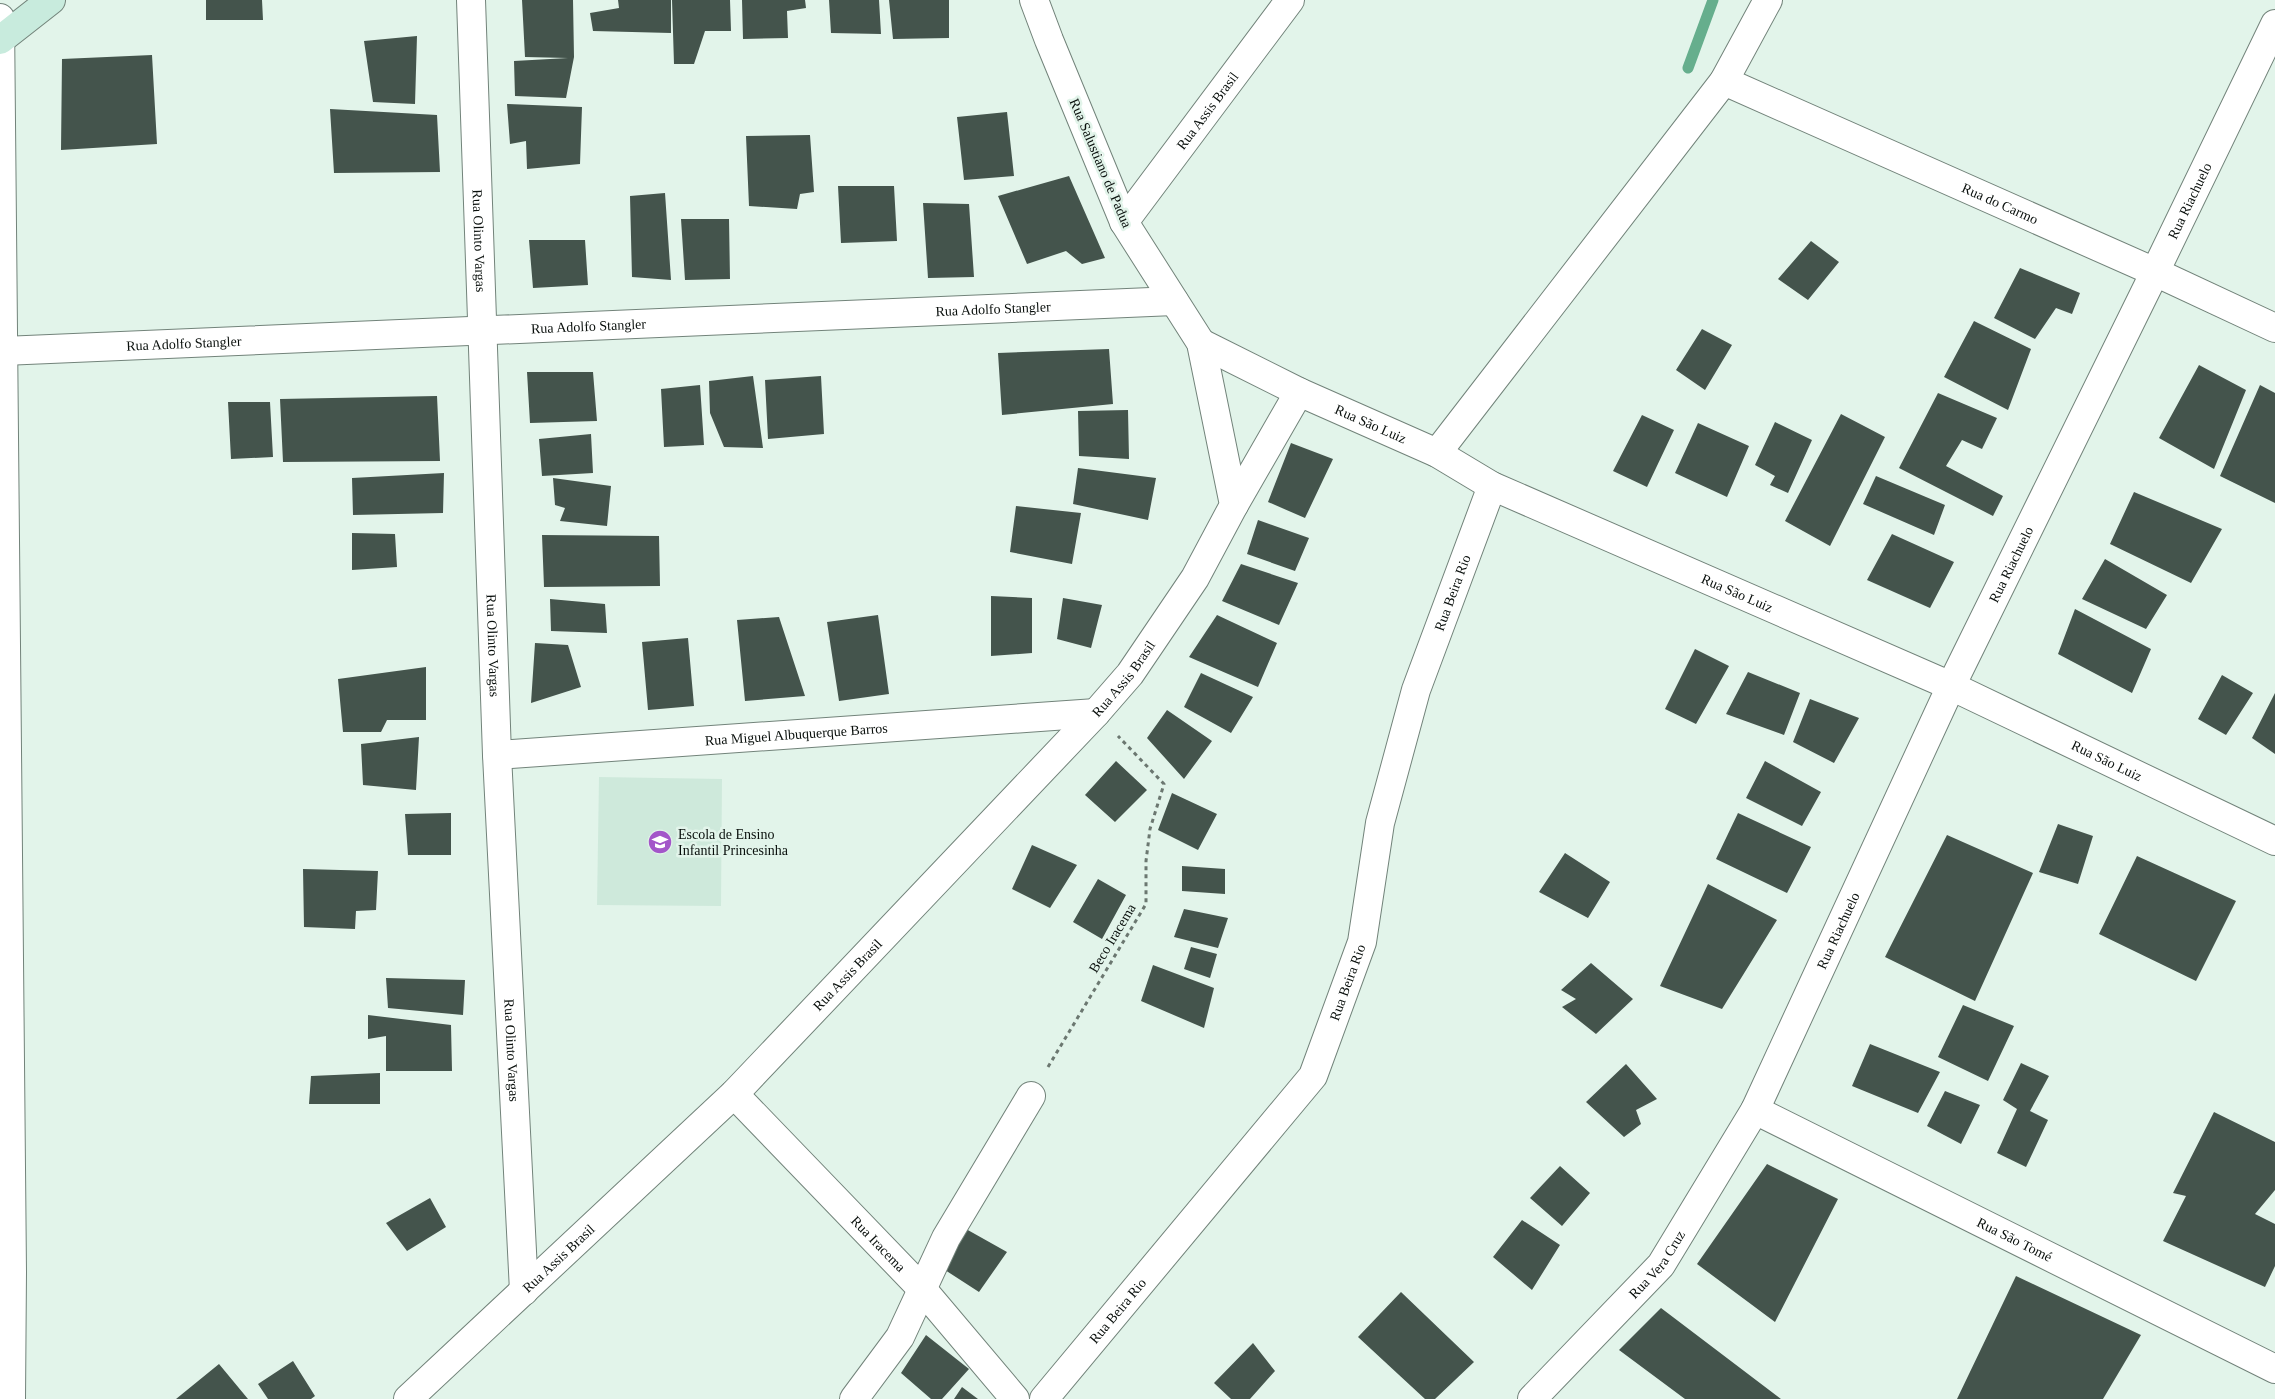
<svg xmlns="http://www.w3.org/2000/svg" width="2275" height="1399" font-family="'Times New Roman',serif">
  <rect width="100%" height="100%" fill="#e2f4ea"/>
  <path fill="#cee9db" d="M599 777 722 779 721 906 597 905Z"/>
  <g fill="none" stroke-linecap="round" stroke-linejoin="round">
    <path stroke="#66ae8d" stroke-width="11" d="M1688 68 1713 0"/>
  </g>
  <path fill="#44544c" d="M206 0H262L263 20H206Z
    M522 0H573L574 57 566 98 515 96 514 61 568 58 525 57Z
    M618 0H671V33L593 31 590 13 619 8Z
    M672 0H730L731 31H705L694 64H674Z
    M742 0H805L806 8 787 11 788 38 743 39Z
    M829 0H879L881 34 831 33Z
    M889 0H949V38L893 39Z
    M417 36 415 104 373 102 364 41Z
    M152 55 157 144 61 150 62 59Z
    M507 104 582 107 580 164 527 169 526 141 510 144Z
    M330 109 437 115 440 172 334 173Z
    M1007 112 1014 176 964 180 957 117Z
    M810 135 814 192 800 194 797 209 749 206 746 136Z
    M1069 176 1105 258 1082 264 1066 251 1027 264 998 196Z
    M838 186H894L897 241 841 243Z
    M665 193 671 280 632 277 630 196Z
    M923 203 969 204 974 277 928 278Z
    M681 219H729L730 279 685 280Z
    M529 240H585L588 285 533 288Z
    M1811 241 1839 262 1808 300 1778 279Z
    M2020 268 2080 293 2072 314 2056 308 2035 339 1994 318Z
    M1974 321 2031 349 2008 410 1944 377Z
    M1702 329 1732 345 1705 390 1676 370Z
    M1109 349 1113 404 1002 415 998 353Z
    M2199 365 2246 390 2214 469 2159 438Z
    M527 372H593L597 421 530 423Z
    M753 376 763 448 724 447 710 413 709 381Z
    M821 376 824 434 768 439 765 380Z
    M700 385 704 445 664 447 661 389Z
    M2260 385 2275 393V503L2220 476Z
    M1938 393 1997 418 1982 449 1962 440 1946 466 2003 496 1993 516 1899 468Z
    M437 396 440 461 283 462 280 399Z
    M228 402H270L273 457 231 459Z
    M1128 410 1129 459 1079 456 1078 411Z
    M1841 414 1885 437 1830 546 1785 521Z
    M1642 415 1674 430 1647 487 1613 471Z
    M1775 422 1812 440 1788 493 1770 485 1775 476 1755 465Z
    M1698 423 1749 446 1727 497 1675 473Z
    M591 434 593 473 542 476 539 439Z
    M1291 443 1333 459 1305 518 1268 502Z
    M1078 468 1156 478 1148 520 1073 504Z
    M444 473 443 513 353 515 352 478Z
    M1876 476 1945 505 1934 535 1863 504Z
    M553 478 611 486 607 526 560 521 565 508 555 505Z
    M2134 492 2222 529 2191 583 2110 544Z
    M1016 506 1081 513 1072 564 1010 552Z
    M1258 520 1309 538 1295 571 1247 554Z
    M352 533 395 534 397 567 352 570Z
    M1892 534 1954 562 1930 608 1867 580Z
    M542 535 659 536 660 586 544 587Z
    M2105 559 2167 595 2146 629 2082 599Z
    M1241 564 1298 583 1279 625 1222 601Z
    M991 596 1032 598V653L991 656Z
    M1063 598 1102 605 1091 648 1057 639Z
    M550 599 605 604 607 633 551 631Z
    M2075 609 2151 649 2132 693 2058 654Z
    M878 615 889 694 839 701 827 622Z
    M1217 615 1277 643 1258 687 1189 657Z
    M779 617 805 696 745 701 737 620Z
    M688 638 694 706 648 710 642 642Z
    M535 643 568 645 581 687 531 703Z
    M1695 649 1729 666 1696 724 1665 709Z
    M426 667V720H387L381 732H343L338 679Z
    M1748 672 1800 693 1784 735 1726 714Z
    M1201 673 1253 697 1231 733 1184 707Z
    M2222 675 2253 693 2226 735 2198 719Z
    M2275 693V754L2252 738Z
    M1810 699 1859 718 1834 763 1793 742Z
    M1167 710 1212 741 1184 779 1147 738Z
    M419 737 416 790 363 785 361 744Z
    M1116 761 1147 790 1115 822 1085 795Z
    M1765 761 1821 792 1802 826 1746 798Z
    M1172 793 1217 814 1198 850 1158 830Z
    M451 813V855H408L405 814Z
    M1738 813 1811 847 1787 893 1716 859Z
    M2058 824 2093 836 2078 884 2039 872Z
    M1947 835 2033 873 1975 1001 1885 957Z
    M1032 845 1077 865 1050 908 1012 889Z
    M1565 853 1610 882 1588 918 1539 892Z
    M2137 856 2236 901 2196 981 2099 934Z
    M1182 866 1225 869V894L1182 891Z
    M303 869 378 871 376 910 356 911 355 929 304 927Z
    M1098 879 1126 895 1102 939 1073 922Z
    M1708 884 1777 920 1722 1009 1660 986Z
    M1184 909 1228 918 1218 948 1174 937Z
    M1191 947 1217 954 1210 978 1184 969Z
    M1591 963 1633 999 1596 1034 1562 1007 1576 999 1561 990Z
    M1153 965 1214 988 1204 1028 1141 1001Z
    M386 978 465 980 463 1015 388 1008Z
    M1963 1005 2014 1026 1988 1081 1938 1057Z
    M368 1015 451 1025 452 1071H386V1036L368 1039Z
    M1870 1044 1940 1072 1918 1113 1852 1086Z
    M2021 1063 2049 1076 2030 1111 2048 1120 2026 1167 1997 1153 2017 1109 2003 1100Z
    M1626 1064 1657 1099 1636 1110 1641 1124 1624 1137 1586 1102Z
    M380 1073V1104H309L311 1076Z
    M1945 1091 1980 1105 1961 1144 1927 1126Z
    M2214 1112 2275 1142V1190L2255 1214 2275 1224V1266L2265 1287 2163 1241 2186 1196 2173 1193Z
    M1767 1164 1838 1199 1775 1322 1697 1264Z
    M1560 1166 1590 1193 1562 1226 1530 1198Z
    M430 1198 446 1227 407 1251 386 1223Z
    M1522 1220 1560 1245 1532 1290 1493 1257Z
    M966 1229 1007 1252 979 1292 945 1270Z
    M2016 1276 2141 1335 2103 1399H1957Z
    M1401 1292 1474 1362 1435 1399H1425L1358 1337Z
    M1661 1308 1781 1399H1685L1619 1350Z
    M926 1335 969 1369 942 1399H931L901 1373Z
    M1253 1343 1275 1371 1250 1399H1231L1214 1383Z
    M293 1361 315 1396 311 1399H268L258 1384Z
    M219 1364 248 1399H176Z
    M962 1387 978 1399H954Z"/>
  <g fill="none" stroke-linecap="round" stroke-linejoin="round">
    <g stroke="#72837a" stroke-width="30">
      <g id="street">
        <path id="s1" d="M471 0 497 755 524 1291"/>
        <path d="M0 18 12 1272 11 1399"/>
        <path id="s2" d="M1724 81 2155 272 2275 328"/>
        <path id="s3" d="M1124 222 1290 0"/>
        <path id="s4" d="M1201 343 1299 392 1437 453 1492 486 1951 686 2275 841"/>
        <path id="s5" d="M3 351 1174 301"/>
        <path d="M1437 453 1724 81 1768 0"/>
        <path d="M1234 505 1299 392"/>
        <path id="s6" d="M497 755 1096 713"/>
        <path id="s7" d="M734 1094 923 1290 1015 1399"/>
        <path id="s8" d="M1755 1110 2275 1369"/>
        <path id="s9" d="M408 1399 734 1094 1096 713 1130 674 1195 578 1234 505 1201 343 1124 222 1049 40 1034 0"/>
        <path d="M854 1399 900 1337 946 1238 1031 1096"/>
        <path id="s10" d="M1044 1399 1313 1076 1362 942 1380 823 1416 690 1492 486"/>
        <path id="s11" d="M1532 1399 1661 1265 1755 1110 1951 686 2155 272 2275 24"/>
      </g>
    </g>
    <g stroke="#72837a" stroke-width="30">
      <path id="secondary" d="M0 40 51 0"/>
    </g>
    <path stroke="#6b7770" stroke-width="3" stroke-dasharray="4 4" stroke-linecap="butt" d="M1048 1067 1146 904V861L1150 829 1164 784 1118 736"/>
    <use href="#street" stroke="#fff" stroke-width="28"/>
    <use href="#secondary" stroke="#c8ebdd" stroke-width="28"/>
  </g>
  <defs>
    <g id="school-disc" transform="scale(1.25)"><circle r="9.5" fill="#a356c9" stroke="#e2f4ea"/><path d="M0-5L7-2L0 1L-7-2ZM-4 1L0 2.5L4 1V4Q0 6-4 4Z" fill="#fff"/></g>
  </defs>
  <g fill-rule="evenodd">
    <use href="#school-disc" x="660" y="842"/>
  </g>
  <g text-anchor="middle" stroke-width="5" stroke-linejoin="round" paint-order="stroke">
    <g font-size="14" fill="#090f0c" stroke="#e2f4ea">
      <text dy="5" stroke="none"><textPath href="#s3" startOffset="139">Rua Assis Brasil</textPath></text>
      <text transform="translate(1101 163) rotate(67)" y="5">Rua Salustiano de Padua</text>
      <text dy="5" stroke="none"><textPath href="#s11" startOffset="1375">Rua Riachuelo</textPath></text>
      <text dy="5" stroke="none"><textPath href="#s2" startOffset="302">Rua do Carmo</textPath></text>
      <text dy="5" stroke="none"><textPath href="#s1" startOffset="241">Rua Olinto Vargas</textPath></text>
      <text dy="5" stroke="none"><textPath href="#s5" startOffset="991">Rua Adolfo Stangler</textPath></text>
      <text dy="5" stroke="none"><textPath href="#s5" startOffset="586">Rua Adolfo Stangler</textPath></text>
      <text dy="5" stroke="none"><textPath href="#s5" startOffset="181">Rua Adolfo Stangler</textPath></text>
      <text dy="5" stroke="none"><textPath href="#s4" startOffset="188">Rua São Luiz</textPath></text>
      <text dy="5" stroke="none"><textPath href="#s11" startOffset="970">Rua Riachuelo</textPath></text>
      <text dy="5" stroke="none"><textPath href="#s10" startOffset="925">Rua Beira Rio</textPath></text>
      <text dy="5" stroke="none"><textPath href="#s4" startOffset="592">Rua São Luiz</textPath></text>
      <text dy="5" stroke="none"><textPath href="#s1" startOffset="646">Rua Olinto Vargas</textPath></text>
      <text dy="5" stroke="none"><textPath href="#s9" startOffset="1016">Rua Assis Brasil</textPath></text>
      <text dy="5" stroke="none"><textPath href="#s6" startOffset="300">Rua Miguel Albuquerque Barros</textPath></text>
      <text dy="5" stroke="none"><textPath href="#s4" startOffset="998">Rua São Luiz</textPath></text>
      <text dy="5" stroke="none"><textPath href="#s11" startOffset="565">Rua Riachuelo</textPath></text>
      <text transform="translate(1112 938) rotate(-59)" y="5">Beco Iracema</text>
      <text dy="5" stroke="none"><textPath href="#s9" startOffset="611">Rua Assis Brasil</textPath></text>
      <text dy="5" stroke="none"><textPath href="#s10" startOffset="520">Rua Beira Rio</textPath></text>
      <text dy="5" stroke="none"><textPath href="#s1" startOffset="1051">Rua Olinto Vargas</textPath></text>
      <text dy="5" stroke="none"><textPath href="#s8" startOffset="290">Rua São Tomé</textPath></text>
      <text dy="5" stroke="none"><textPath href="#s7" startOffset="208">Rua Iracema</textPath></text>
      <text dy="5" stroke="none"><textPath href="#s9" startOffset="206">Rua Assis Brasil</textPath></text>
      <text dy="5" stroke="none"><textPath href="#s11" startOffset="184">Rua Vera Cruz</textPath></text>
      <text dy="5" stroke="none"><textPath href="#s10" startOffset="115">Rua Beira Rio</textPath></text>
    </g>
    <g font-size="14" fill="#090f0c" stroke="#e2f4ea" text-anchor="start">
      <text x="678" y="839">Escola de Ensino<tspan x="678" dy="16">Infantil Princesinha</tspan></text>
    </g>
  </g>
</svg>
